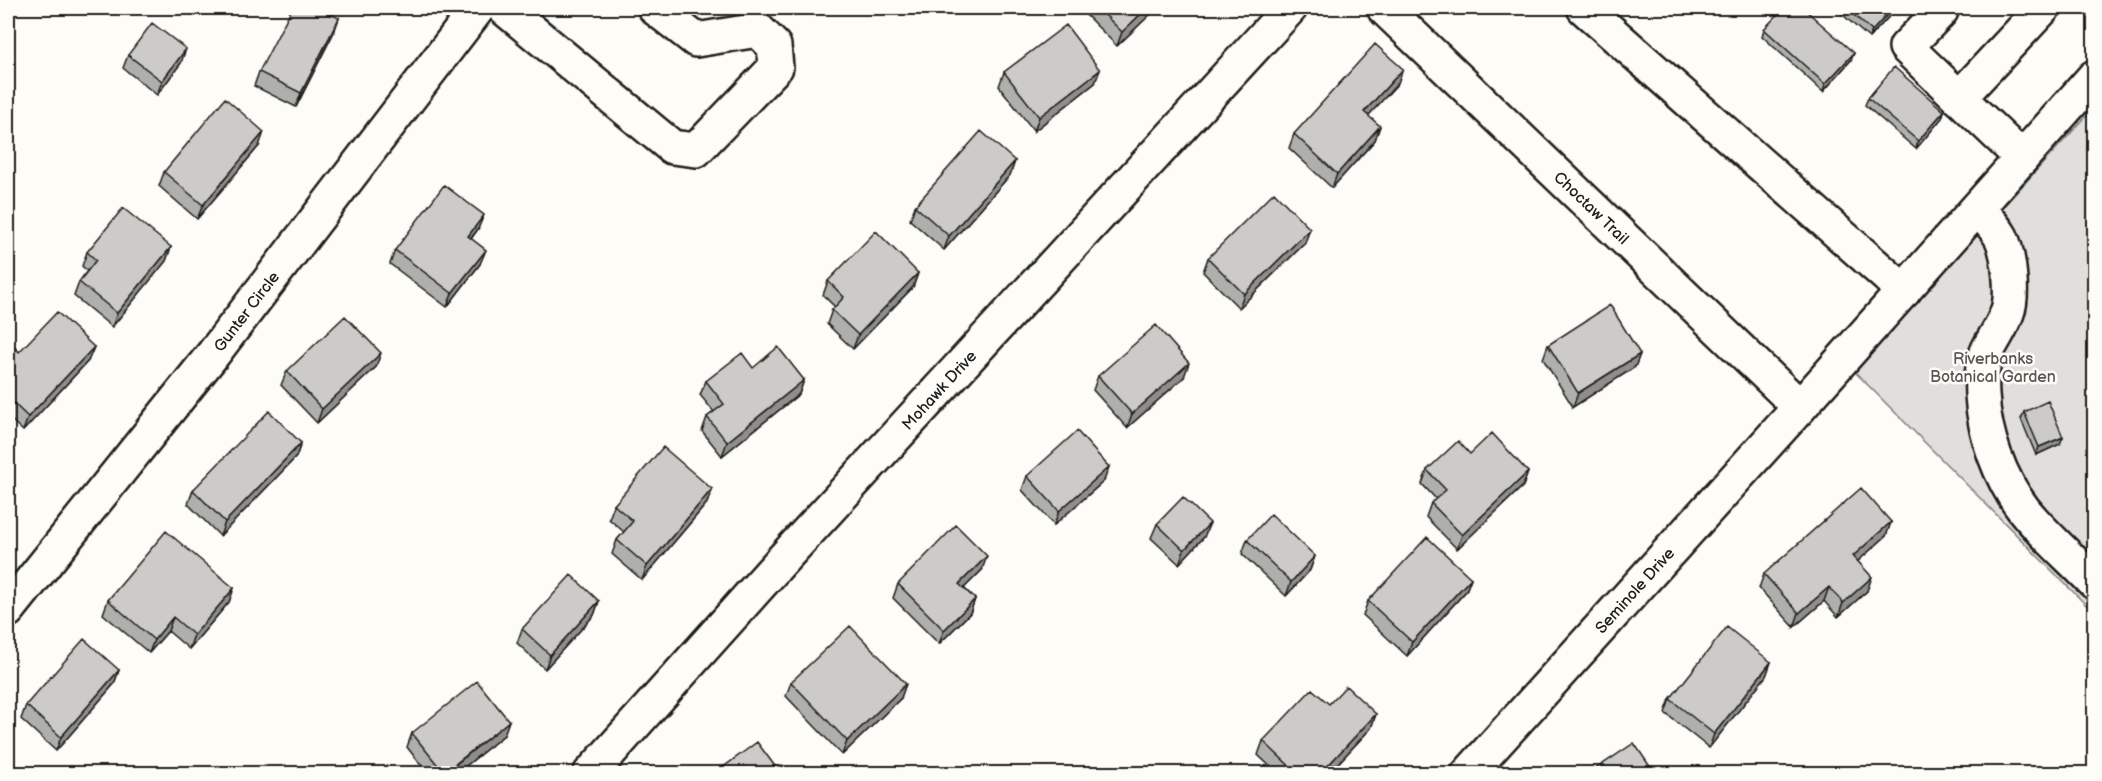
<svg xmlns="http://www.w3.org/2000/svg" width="2102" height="781" font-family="'Balsamiq Sans',sans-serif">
  <rect width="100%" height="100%" fill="#fdfcf7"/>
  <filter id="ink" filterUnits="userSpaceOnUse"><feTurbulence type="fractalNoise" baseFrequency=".0167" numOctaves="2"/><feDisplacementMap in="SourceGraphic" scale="12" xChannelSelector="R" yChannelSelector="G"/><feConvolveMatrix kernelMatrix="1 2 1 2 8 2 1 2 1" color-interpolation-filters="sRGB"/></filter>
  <g filter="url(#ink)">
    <path fill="#e0dfdb" stroke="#7e7e7c" stroke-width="1.5" d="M2094 108V613L1853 370Z"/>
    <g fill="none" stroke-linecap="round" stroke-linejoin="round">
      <g stroke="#1c1c1c" stroke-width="38">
        <g id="minor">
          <path d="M504 8 672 147 696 150 776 67 774 46 758 30 696 40 655 8"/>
          <path id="s1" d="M1384 8 1800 407"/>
          <path d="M1584 8 1904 291"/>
          <path d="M1941 11 1906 47 2022 158"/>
          <path d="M1959 98 2043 8"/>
          <path d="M1977 209C1985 217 1995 226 2001 237 2009 254 2014 295 2007 313 2003 325 1996 335 1990 346 1982 360 1981 378 1982 395 1984 434 2000 479 2024 510 2043 534 2073 560 2094 582"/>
          <path id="s2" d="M8 610 214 353 478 8"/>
          <path id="s3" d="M590 774 782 560 1290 8"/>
          <path id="s4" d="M1468 774 1800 407 2094 77"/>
        </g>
      </g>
      <use href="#minor" stroke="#fdfcf7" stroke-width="33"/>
    </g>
    <path fill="#afafac" stroke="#1c1c1c" stroke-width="1.5" d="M1087 8H1157L1117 46 1085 14Z
      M1835 8H1897L1869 38Z
      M339 18 334 32 296 107 254 86 259 72Z
      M1764 29 1854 53 1851 60 1823 92 1762 36Z
      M128 55 181 63 157 95 123 68Z
      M1004 72 1095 83 1034 131 999 86Z
      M1398 83 1368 116 1380 126 1375 140 1332 188 1289 148 1294 134Z
      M1868 98 1944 111 1942 118 1916 149 1865 105Z
      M259 146 197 219 159 186 164 172Z
      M1015 161 1010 175 944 250 910 220 915 206Z
      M478 229 471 239 480 264 447 307 390 264 395 250Z
      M1305 243 1239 308 1203 272 1208 258Z
      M171 247 166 261 112 327 74 296 79 282 87 271 82 266 87 252Z
      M918 273 913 287 853 349 827 324 832 310 835 307 823 295 828 281Z
      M8 340 19 352 94 347 88 361 23 431 8 417Z
      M1548 345 1640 354 1635 367 1573 407 1543 359Z
      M376 367 317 423 281 385 287 371Z
      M753 368 804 380 799 394 722 456 702 431 707 417 714 412 700 395 706 381Z
      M1098 376 1184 377 1127 428 1093 390Z
      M2024 412 2060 444 2036 455 2021 419Z
      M301 443 296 457 220 536 188 504 193 490Z
      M1470 454 1528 472 1523 486 1457 549 1426 517 1431 503 1436 499 1422 484 1427 470Z
      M1027 476 1104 481 1054 525 1022 490Z
      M712 489 707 503 642 580 612 554 617 540 624 532 609 519 614 505Z
      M1891 522 1886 536 1858 561 1867 591 1838 617 1824 601 1794 627 1759 588 1764 574Z
      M1157 524 1204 537 1179 564 1151 538Z
      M1247 540 1315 556 1310 570 1286 596 1242 554Z
      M982 570 964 588 975 599 970 613 939 644 893 598 898 584Z
      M1471 578 1466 591 1407 656 1363 615 1368 601Z
      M234 588 229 602 189 649 168 631 149 653 103 614 108 600Z
      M599 601 594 615 545 669 517 643 522 629Z
      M1771 662 1766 676 1709 748 1665 713 1670 699Z
      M119 670 114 684 56 751 21 719 26 705Z
      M791 682 901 698 842 755 786 696Z
      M1329 704 1376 714 1371 728 1328 774H1278L1258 755 1263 741Z
      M412 733 504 735 456 774H428L407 747Z"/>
    <path fill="#8f8e8c" stroke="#1c1c1c" stroke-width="1.5" d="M1147 8H1157L1117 46 1122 32Z
      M1893 8H1897L1869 38 1872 31Z
      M339 18 334 32 296 107 301 93Z
      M186 49 181 63 157 95 162 81Z
      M1854 53 1851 60 1823 92 1825 84Z
      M1403 69 1398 83 1359 126 1364 112Z
      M1100 70 1095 83 1034 131 1039 117Z
      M1944 111 1942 118 1916 149 1918 141Z
      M1380 126 1375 140 1332 188 1337 174Z
      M264 132 259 146 197 219 203 205Z
      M1015 161 1010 175 944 250 949 236Z
      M484 215 478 229 462 250 468 236Z
      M1310 229 1305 243 1239 308 1244 294Z
      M171 247 166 261 112 327 117 313Z
      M486 250 480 264 447 307 452 293Z
      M918 273 913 287 853 349 858 335Z
      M94 347 88 361 23 431 28 417Z
      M381 353 376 367 317 423 322 409Z
      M1640 354 1635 367 1573 407 1578 393Z
      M1189 363 1184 377 1127 428 1132 414Z
      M804 380 799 394 722 456 727 442Z
      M2063 437 2060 444 2036 455 2039 447Z
      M301 443 296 457 220 536 225 522Z
      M1109 467 1104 481 1054 525 1059 511Z
      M1528 472 1523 486 1457 549 1462 535Z
      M712 489 707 503 642 580 647 566Z
      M1891 522 1886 536 1848 570 1853 556Z
      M1210 523 1204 537 1179 564 1184 550Z
      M987 556 982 570 954 598 959 584Z
      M1315 556 1310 570 1286 596 1291 582Z
      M1872 577 1867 591 1838 617 1843 603Z
      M1471 578 1466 591 1407 656 1412 642Z
      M1829 587 1824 601 1794 627 1799 613Z
      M234 588 229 602 189 649 194 635Z
      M975 599 970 613 939 644 944 630Z
      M599 601 594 615 545 669 550 655Z
      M173 617 168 631 149 653 154 640Z
      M1771 662 1766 676 1709 748 1714 734Z
      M119 670 114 684 56 751 61 737Z
      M906 684 901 698 842 755 847 741Z
      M1376 714 1371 728 1328 774H1320Z
      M509 721 504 735 456 774H444Z"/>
    <path fill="#cccbc8" stroke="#1c1c1c" stroke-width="1.5" d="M292 8H318L339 18 301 93 259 72Z
      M1098 8H1147L1122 32Z
      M1784 8H1803L1854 53 1825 84 1764 29Z
      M1846 8H1893L1872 31Z
      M152 23 186 49 162 81 128 55Z
      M1066 25 1100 70 1039 117 1004 72Z
      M1375 44 1403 69 1364 112 1380 126 1337 174 1294 134Z
      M1894 67 1944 111 1918 141 1868 98Z
      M225 98 264 132 203 205 164 172Z
      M981 131 1015 161 949 236 915 206Z
      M444 185 484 215 468 236 486 250 452 293 395 250Z
      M1274 192 1310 229 1244 294 1208 258Z
      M123 208 171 247 117 313 79 282 96 260 87 252Z
      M876 231 918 273 858 335 832 310 844 297 828 281Z
      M1610 305 1640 354 1578 393 1548 345Z
      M57 312 94 347 28 417 8 398V340L19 352Z
      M345 316 381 353 322 409 287 371Z
      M1156 325 1189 363 1132 414 1098 376Z
      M778 347 804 380 727 442 707 417 724 404 706 381 742 353 753 368Z
      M2048 401 2063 437 2039 447 2024 412Z
      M269 411 301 443 225 522 193 490Z
      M1077 431 1109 467 1059 511 1027 476Z
      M1492 433 1528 472 1462 535 1431 503 1446 490 1427 470 1458 441 1470 454Z
      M663 447 712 489 647 566 617 540 633 521 614 505Z
      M1861 488 1891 522 1853 556 1872 577 1843 603 1829 587 1799 613 1764 574Z
      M1183 497 1210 523 1184 550 1157 524Z
      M1271 514 1315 556 1291 582 1247 540Z
      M956 525 987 556 959 584 975 599 944 630 898 584Z
      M166 531 234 588 194 635 173 617 154 640 108 600Z
      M1427 537 1471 578 1412 642 1368 601Z
      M571 575 599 601 550 655 522 629Z
      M850 626 906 684 847 741 791 682Z
      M1727 627 1771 662 1714 734 1670 699Z
      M84 639 119 670 61 737 26 705Z
      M477 681 509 721 444 773 412 733Z
      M1346 686 1376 714 1320 774H1298L1263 741 1312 689 1329 704Z
      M757 742 777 769 771 774H714Z
      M1634 743 1655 774H1588Z"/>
  </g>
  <g text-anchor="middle" stroke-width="5" stroke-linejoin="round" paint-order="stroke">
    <g font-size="16" fill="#1c1c1c" stroke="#fdfcf7">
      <text dy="6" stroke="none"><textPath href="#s1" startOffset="288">Choctaw Trail</textPath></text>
      <text dy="6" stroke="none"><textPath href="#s2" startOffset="382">Gunter Circle</textPath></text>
      <text dy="6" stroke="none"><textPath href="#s3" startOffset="519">Mohawk Drive</textPath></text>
      <text dy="6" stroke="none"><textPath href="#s4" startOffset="248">Seminole Drive</textPath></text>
    </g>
    <g font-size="16" fill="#575655" stroke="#fdfcf7">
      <text x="1993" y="364">Riverbanks<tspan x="1993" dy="18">Botanical Garden</tspan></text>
    </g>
  </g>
  <rect width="2102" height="781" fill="none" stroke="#fdfcf7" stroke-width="30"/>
  <rect x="15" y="15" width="2072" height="751" fill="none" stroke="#1c1c1c" stroke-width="2" filter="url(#ink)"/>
</svg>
